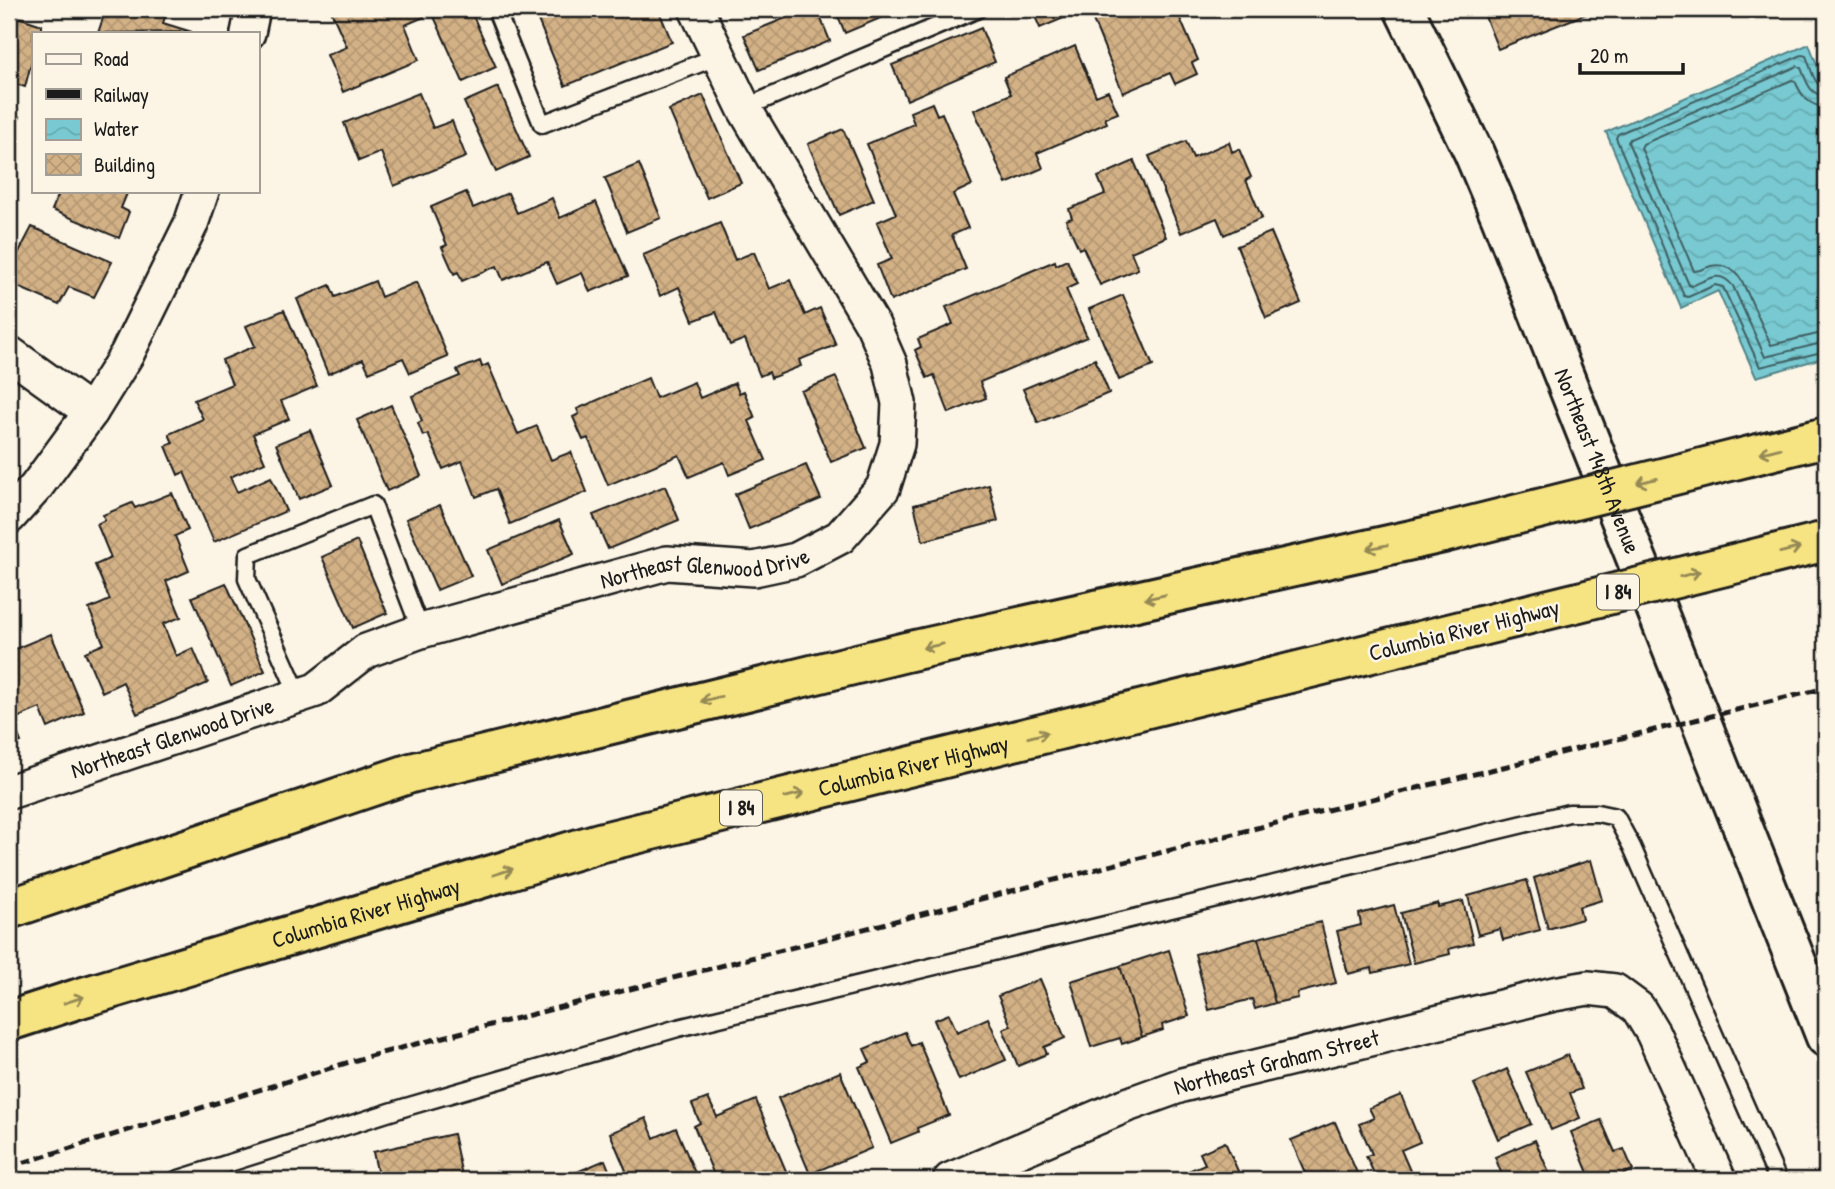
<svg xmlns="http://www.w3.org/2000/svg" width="1835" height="1189" font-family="'Patrick Hand',sans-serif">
  <defs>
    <pattern id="water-waves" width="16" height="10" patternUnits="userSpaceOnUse" patternTransform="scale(1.75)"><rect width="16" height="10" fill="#78c9d1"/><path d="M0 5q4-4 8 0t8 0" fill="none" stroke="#67acb3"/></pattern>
    <pattern id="building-cross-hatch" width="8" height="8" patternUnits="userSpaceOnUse" patternTransform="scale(1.75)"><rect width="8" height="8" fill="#d3b186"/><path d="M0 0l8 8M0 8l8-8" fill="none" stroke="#b59873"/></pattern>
  </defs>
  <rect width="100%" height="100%" fill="#fcf5e5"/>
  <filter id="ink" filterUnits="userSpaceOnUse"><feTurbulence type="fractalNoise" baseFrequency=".0143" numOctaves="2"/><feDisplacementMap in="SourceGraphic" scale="14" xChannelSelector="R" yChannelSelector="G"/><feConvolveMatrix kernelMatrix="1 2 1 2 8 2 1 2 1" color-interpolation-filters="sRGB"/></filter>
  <g filter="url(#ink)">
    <path fill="url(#water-waves)" stroke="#538489" stroke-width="2" d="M1809 44 1826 88V357L1756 377 1718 291 1681 308 1606 132Z"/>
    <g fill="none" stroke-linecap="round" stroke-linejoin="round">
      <path stroke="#416164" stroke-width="2" d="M1826 88C1813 86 1811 67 1806 56L1802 55 1618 134 1616 138 1684 296 1688 297 1715 285 1723 287 1760 367 1826 351
        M1826 96C1809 95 1807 82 1801 68L1798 66 1630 139 1628 142 1689 285 1692 286C1708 279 1720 269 1733 286L1765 357 1826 342
        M1826 107C1809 106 1802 97 1795 81L1792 80 1643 144 1641 148 1694 271C1700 271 1705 268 1711 266 1725 263 1736 270 1742 281L1771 345 1826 332"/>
    </g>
    <path fill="url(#building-cross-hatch)" stroke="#1c1c1c" stroke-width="2" d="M106 9H168L163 23 192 32 98 33Z
      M337 9H420L424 17 405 25 419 60 343 92 327 55 347 47 331 11Z
      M439 9H470L496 67 463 82 432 12Z
      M565 9H658L672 42 565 86 538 20Z
      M808 9H817L830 41 759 70 744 35Z
      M835 9H902L845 33Z
      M1032 9H1085L1040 28Z
      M1120 9H1176L1198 60 1192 63 1197 74 1175 84 1170 73 1123 93 1093 20Z
      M1482 9H1598L1498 49Z
      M9 14 42 25 40 33H33V56L25 87 9 82Z
      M981 28 995 62 907 100 892 65Z
      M1075 46 1096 96 1108 91 1118 113 1105 118 1107 123 1037 153 1043 168 1006 184 974 110 1011 94 1004 77Z
      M498 87 529 157 496 172 464 102Z
      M419 93 433 128 452 121 466 157 394 186 381 152 359 161 344 123Z
      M703 95 741 183 707 198 669 110Z
      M932 103 937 115 942 113 972 185 953 194 968 228 952 235 966 269 891 301 877 265 892 259 877 222 896 214 867 144 914 124 910 112Z
      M9 112 20 117 9 140Z
      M843 129 874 200 839 215 808 144Z
      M1186 141 1193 158 1229 142 1232 152 1239 149 1251 177 1246 180 1262 218 1224 235 1217 218 1181 233 1149 156Z
      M1134 161 1166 237 1131 252 1138 269 1100 285 1083 247 1079 249 1066 220 1072 218 1069 209 1105 194 1098 177Z
      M639 164 661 218 627 232 605 178Z
      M60 191H128L121 208 129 212 119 238 52 210Z
      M466 192 473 208 508 193 517 213 552 198 560 218 596 202 628 276 590 292 582 273 557 284 547 262 503 280 497 266 462 281 458 272 454 274 442 247 447 245 431 207Z
      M720 223 735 260 754 252 769 289 790 280 805 315 820 308 836 345 799 360 801 366 771 378 769 372 760 376 745 339 730 345 716 312 693 321 679 287 660 296 643 255Z
      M32 227 112 262 94 297 69 287 59 305 9 283V271Z
      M1271 232 1301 303 1266 318 1237 246Z
      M1067 260 1077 284 1066 289 1087 337 980 382 986 398 949 413 934 375 927 378 915 350 921 347 918 339 953 324 946 307 1055 261 1056 265Z
      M375 281 381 297 417 282 448 357 410 373 403 358 369 372 363 359 328 374 297 299 330 285 335 297Z
      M1123 295 1153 366 1119 380 1089 309Z
      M284 310 317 386 281 401 289 419 253 434 265 462 230 477 237 492 271 477 286 511 214 542 184 472 178 475 166 446 173 443 169 434 203 419 194 400 232 384 222 360 255 346 246 326Z
      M1095 359 1109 393 1038 423 1023 389Z
      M480 361 482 367 488 364 518 434 537 426 551 460 571 452 587 492 510 524 496 489 476 497 462 461 443 469 428 434 423 436 418 423 422 421 412 396 460 376 457 370Z
      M836 377 866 448 831 462 801 391Z
      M648 378 656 398 694 382 700 398 735 383 739 393 744 391 755 418 749 421 766 460 729 475 724 462 689 477 679 455 608 485 588 438 583 440 573 417 579 414 577 409Z
      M391 405 421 476 387 491 357 420Z
      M310 430 333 485 299 499 276 444Z
      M806 465 821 499 749 529 735 494Z
      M989 485 998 521 923 541 914 505Z
      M665 486 679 520 608 549 593 515Z
      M172 493 188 530 175 536 189 571 166 581 181 617 163 624 176 656 193 648 208 683 137 714 123 682 102 692 85 652 104 644 89 609 110 600 95 565 111 558 97 524 105 520 103 515 132 503 135 508Z
      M440 505 471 576 437 590 406 519Z
      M559 520 574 554 502 584 488 550Z
      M357 541 387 613 353 628 322 557Z
      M226 583 265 671 231 686 192 597Z
      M9 634 15 649 51 634 84 712 48 728 40 708 12 720 21 742 9 747Z
      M1591 860 1602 900 1579 907 1582 919 1548 929 1534 878Z
      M1527 880 1540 930 1503 940 1500 929 1478 935 1468 896Z
      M1463 901 1473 943 1449 949 1450 954 1414 963 1401 913 1438 903V907Z
      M1394 905 1409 964 1373 973 1372 968 1348 974 1337 931 1361 925 1359 914Z
      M1321 922 1336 983 1297 993 1298 998 1275 1003 1258 938Z
      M1258 938 1275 1003 1255 1009 1252 999 1209 1010 1195 954Z
      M1169 950 1189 1016 1162 1025 1163 1030 1142 1037 1120 966Z
      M1120 966 1142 1037 1122 1044 1120 1038 1091 1047 1071 981Z
      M1040 979 1065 1038 1044 1047 1047 1054 1018 1066 1003 1029 1011 1026 998 996Z
      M949 1014 957 1032 988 1018 1006 1060 959 1080 934 1020Z
      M905 1032 911 1046 919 1042 949 1115 917 1128 918 1132 891 1143 859 1067 870 1062 864 1049Z
      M1568 1055 1582 1089 1570 1093 1580 1118 1551 1130 1526 1072Z
      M1507 1069 1531 1124 1498 1139 1474 1084Z
      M840 1072 872 1148 810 1174 778 1098Z
      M1401 1095 1420 1142 1401 1150 1414 1180H1377L1366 1156 1372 1154 1359 1124 1374 1118 1369 1108Z
      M708 1098 717 1117 756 1100 789 1178 784 1180H716L694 1126 700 1123 692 1104Z
      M646 1118 654 1138 676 1128 698 1180H630L610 1133Z
      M1601 1120 1615 1152 1624 1149 1633 1170 1624 1174 1627 1180H1591L1571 1132Z
      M1335 1122 1360 1180H1308L1291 1140Z
      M453 1134 463 1180H379L373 1152Z
      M1535 1140 1552 1180H1504L1495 1157Z
      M1225 1142 1242 1180H1192L1188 1171 1205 1164 1200 1153Z
      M605 1160 613 1180H558Z"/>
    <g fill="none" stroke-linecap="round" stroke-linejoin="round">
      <g stroke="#1c1c1c" stroke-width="21">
        <path id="service" d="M513 9 498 15 542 124 719 56
          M744 108 978 9
          M299 696 247 579 248 555 373 505 421 631
          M176 1180 406 1107 678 1028 1569 813H1597L1616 817 1632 847 1778 1180"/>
      </g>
      <g stroke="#1c1c1c" stroke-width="38">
        <g id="minor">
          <path d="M248 33 253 9"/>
          <path d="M9 353 91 412"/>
          <path d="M9 517 36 487 91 412 127 354 191 224 202 191"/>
          <path id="s1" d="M9 792 316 690 366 651 421 631 667 563 754 569 796 560 840 537 883 488 897 444 899 403 890 364 873 325 744 108 696 9"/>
          <path id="s2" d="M950 1180 1124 1106 1182 1085 1554 994 1588 988 1615 991 1638 1008 1653 1033 1719 1180"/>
        </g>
      </g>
      <g stroke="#1c1c1c" stroke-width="44">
        <g id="secondary">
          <path id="s3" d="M1404 9 1474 153 1501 217 1826 1037"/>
        </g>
      </g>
      <g stroke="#1c1c1c" stroke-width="44">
        <g id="motorway">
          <path d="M1714 465 1826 437"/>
          <path d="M1754 559 1826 541"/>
          <path d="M9 909 411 773 906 652 1443 533"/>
          <path id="s4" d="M9 1021 77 999 599 843 1481 626"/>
        </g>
      </g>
      <use href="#service" stroke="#fcf5e5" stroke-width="16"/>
      <use href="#minor" stroke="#fcf5e5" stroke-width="33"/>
      <use href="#secondary" stroke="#fcf5e5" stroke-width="38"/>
      <use href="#motorway" stroke="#f6e381" stroke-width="38"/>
      <path stroke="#1c1c1c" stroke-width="5" stroke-dasharray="10 5" stroke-linecap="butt" d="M9 1167 366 1057 1315 813 1826 688"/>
      <g stroke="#1c1c1c" stroke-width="44" stroke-linecap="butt">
        <path id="motorway-bridge" d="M1443 533 1714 465
          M1481 626 1754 559"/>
      </g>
      <use href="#motorway-bridge" stroke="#f6e381" stroke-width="38"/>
    </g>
    <defs><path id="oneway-shaft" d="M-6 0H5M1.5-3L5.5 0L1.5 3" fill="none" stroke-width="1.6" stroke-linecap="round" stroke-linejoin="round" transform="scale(1.75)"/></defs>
    <g stroke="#948954">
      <use href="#oneway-shaft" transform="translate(1770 451) rotate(166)"/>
      <use href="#oneway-shaft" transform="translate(1647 481) rotate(166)"/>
      <use href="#oneway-shaft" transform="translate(1377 547) rotate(168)"/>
      <use href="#oneway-shaft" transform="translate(1790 550) rotate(-14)"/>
      <use href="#oneway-shaft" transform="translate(1690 574) rotate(-14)"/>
      <use href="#oneway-shaft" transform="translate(1155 597) rotate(168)"/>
      <use href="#oneway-shaft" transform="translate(933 646) rotate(168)"/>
      <use href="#oneway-shaft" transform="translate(711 699) rotate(166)"/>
      <use href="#oneway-shaft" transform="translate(1038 735) rotate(-14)"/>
      <use href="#oneway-shaft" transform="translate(794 795) rotate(-14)"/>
      <use href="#oneway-shaft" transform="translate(503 872) rotate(-17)"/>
      <use href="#oneway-shaft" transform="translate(74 1000) rotate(-18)"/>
    </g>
  </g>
  <g text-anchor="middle" stroke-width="5" stroke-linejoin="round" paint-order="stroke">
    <g fill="#fcf5e5" stroke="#5f5d58" stroke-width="2">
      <rect x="1597" y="574.5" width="42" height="35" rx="5"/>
      <rect x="720" y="790.5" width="42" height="35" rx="5"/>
    </g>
    <g font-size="21" font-weight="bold" fill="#1c1c1c">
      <text x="1618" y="599">I 84</text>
      <text x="741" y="815">I 84</text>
    </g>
    <g font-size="23" fill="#1c1c1c" stroke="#fcf5e5">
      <text dy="8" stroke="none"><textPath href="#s3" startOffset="492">Northeast 148th Avenue</textPath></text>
      <text dy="8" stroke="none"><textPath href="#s1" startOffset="738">Northeast Glenwood Drive</textPath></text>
      <text transform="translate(1464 630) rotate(-14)" y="8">Columbia River Highway</text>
      <text dy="8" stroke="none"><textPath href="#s1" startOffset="172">Northeast Glenwood Drive</textPath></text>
      <text dy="8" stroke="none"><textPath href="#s4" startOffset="940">Columbia River Highway</textPath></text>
      <text dy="8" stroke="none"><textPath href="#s4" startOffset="373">Columbia River Highway</textPath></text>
      <text dy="8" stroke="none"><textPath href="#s2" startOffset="348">Northeast Graham Street</textPath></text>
    </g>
  </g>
  <rect width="1835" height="1189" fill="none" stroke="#fcf5e5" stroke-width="35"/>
  <rect x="18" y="18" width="1800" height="1154" fill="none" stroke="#1c1c1c" stroke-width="2.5" filter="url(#ink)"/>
  <rect x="32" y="32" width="228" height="161" fill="#fcf5e5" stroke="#a29e95" stroke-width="2"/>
  <rect x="46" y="54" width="35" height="10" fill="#fcf5e5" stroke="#a29e95" stroke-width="2"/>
  <text x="94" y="66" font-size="21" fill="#1c1c1c">Road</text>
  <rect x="46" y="89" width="35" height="10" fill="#1c1c1c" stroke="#a29e95" stroke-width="2"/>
  <text x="94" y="102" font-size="21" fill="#1c1c1c">Railway</text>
  <rect x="46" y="119" width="35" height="21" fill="url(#water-waves)" stroke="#a29e95" stroke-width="2"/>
  <text x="94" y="136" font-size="21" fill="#1c1c1c">Water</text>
  <rect x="46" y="154" width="35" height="21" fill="url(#building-cross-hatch)" stroke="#a29e95" stroke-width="2"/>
  <text x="94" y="172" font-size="21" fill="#1c1c1c">Building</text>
  <path d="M1580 63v10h103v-10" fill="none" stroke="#1c1c1c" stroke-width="3.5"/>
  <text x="1590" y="63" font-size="21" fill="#1c1c1c" stroke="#fcf5e5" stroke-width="5" paint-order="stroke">20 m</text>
</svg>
